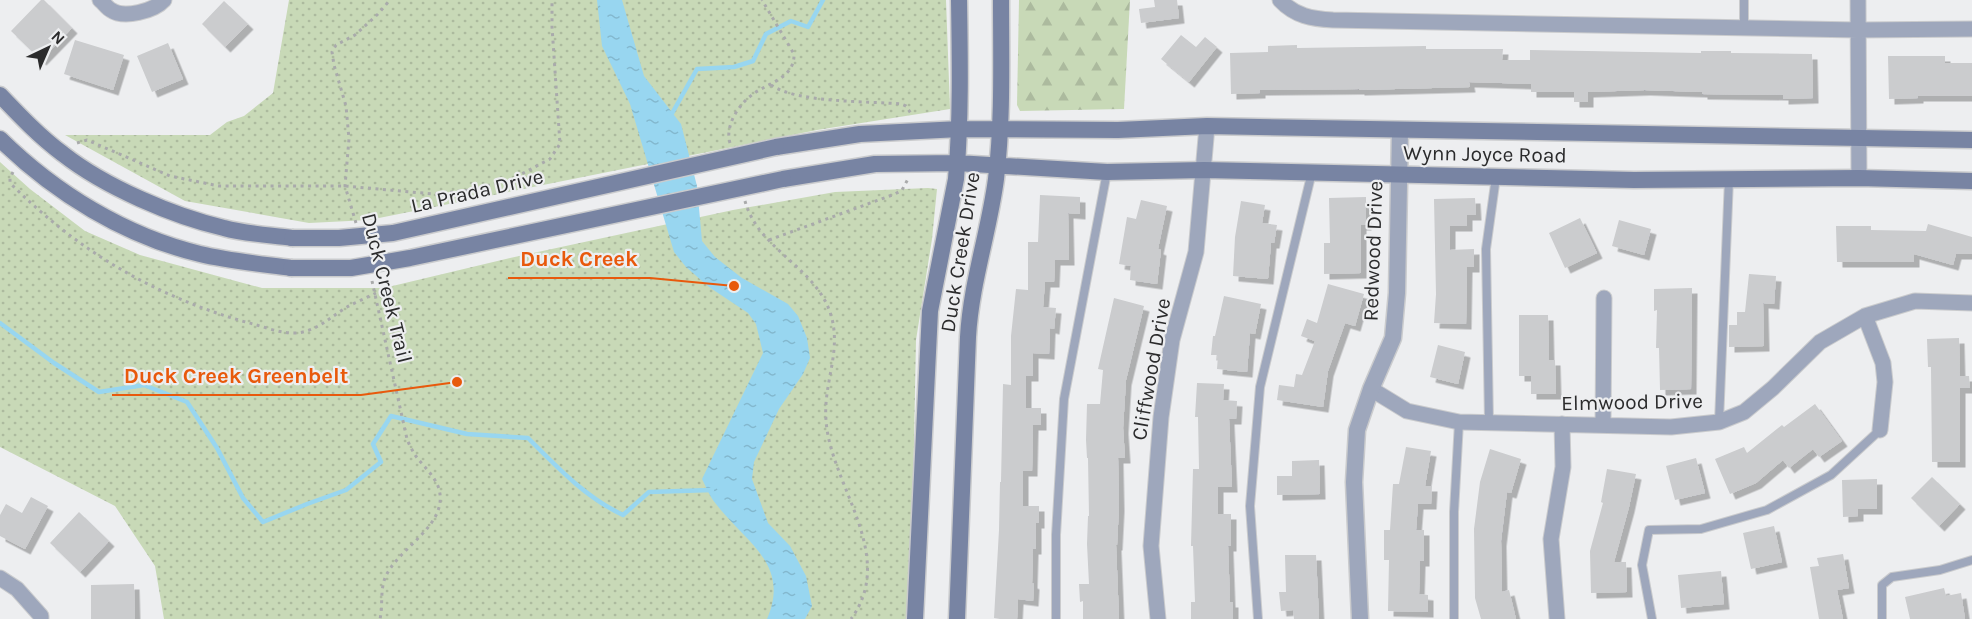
<svg xmlns="http://www.w3.org/2000/svg" width="1972" height="619" font-family="Karla,sans-serif">
  <defs>
    <pattern id="forest-firs" width="22" height="20" patternUnits="userSpaceOnUse" patternTransform="scale(1.5)"><rect width="22" height="20" fill="#c8d9b7"/><path d="M5 1l3.5 6h-7zM16 11l3.5 6h-7z" fill="#acba9e"/></pattern>
    <pattern id="park-dots" width="8" height="8" patternUnits="userSpaceOnUse" patternTransform="scale(1.5)"><rect width="8" height="8" fill="#c8d9b7"/><path d="M2 2h.1M6 6h.1" fill="none" stroke="#acba9e" stroke-width="1.8" stroke-linecap="round"/></pattern>
    <pattern id="water-ripples" width="26" height="14" patternUnits="userSpaceOnUse" patternTransform="scale(1.5)"><rect width="26" height="14" fill="#98d6f0"/><path d="M2 4q2-2 4 0t4 0M15 11q2-2 4 0t4 0" fill="none" stroke="#83b8ce"/></pattern>
    <filter id="shadow"><feDropShadow dx="5.5" dy="5.5" stdDeviation="0" flood-color="#0004"/></filter>
  </defs>
  <rect width="100%" height="100%" fill="#edeef0"/>
  <path fill="url(#forest-firs)" d="M1019 0H1130L1124 109 1020 111 1017 105Z"/>
  <path fill="url(#park-dots)" d="M289 0H946L950 109 817 130 369 220 309 223 185 201 65 135H210L227 122 244 116 273 93Z
    M0 162 30 189 85 231 140 255 262 288H384L510 258 733 210 835 192 928 188 937 189 932 239 916 340 912 542 907 619H164L155 566 115 506 0 447Z"/>
  <path fill="url(#water-ripples)" d="M597 0H622L644 76 681 124 697 186 702 241 715 257 742 278 788 304 798 316 807 338 810 358 803 374 779 409 754 462 752 479 768 523 790 546 806 576 812 606 805 619H767C791 564 745 542 716 504 710 497 706 487 702 479L763 353 756 324 748 313 709 287 686 267 674 252 630 104 602 46Z"/>
  <g fill="none" stroke-linecap="round" stroke-linejoin="round">
    <path stroke="#98d6f0" stroke-width="4.5" d="M670 117 697 69 734 67 753 61 766 34 791 21 808 27 823 0
      M0 323 54 363 99 392 144 385 187 402 217 448 243 498 263 522 307 504 346 490 381 462 373 444 391 416 467 434 528 438C557 467 585 497 623 515L649 492 712 490"/>
  </g>
  <path fill="#cbccce" filter="url(#shadow)" d="M41 0H44L72 28 41 60 11 31Z
    M1154 0H1177L1179 18 1141 23 1139 9 1155 7Z
    M224 1 248 24 225 47 202 24Z
    M1181 35 1196 47 1205 37 1217 47 1189 82 1161 59Z
    M75 40 124 55 113 90 64 74Z
    M168 43 183 79 152 92 137 56Z
    M1297 45V48L1426 46V49H1503L1502 60H1530V50L1701 53V51H1731V53L1812 54 1813 98 1783 99V95L1702 94V92L1645 90 1588 92V102H1574V92H1531V84L1469 82 1470 87 1359 90V89L1260 90V93L1231 94 1230 53 1268 52V46Z
    M1888 56H1945V63H1972V96H1918V98L1889 99Z
    M1040 195 1080 197V214L1068 213 1069 260H1055L1054 282H1045L1043 307 1056 308 1054 329 1050 328 1049 354 1033 353V376H1026V408H1041V425H1033L1032 471H1023V506H1039V523H1036V549H1033L1032 583 1034 584 1033 601 1018 599 1017 619H1000L994 618 999 530 1000 482H1001L1003 384 1011 385V336L1016 289 1028 290V242H1038Z
    M1366 197V225H1361V273L1324 274V243H1330L1329 198Z
    M1475 198 1476 215H1467V226H1450V250L1474 249V267H1467L1466 324 1434 323 1436 294 1434 199Z
    M1141 200 1167 206 1158 249 1161 250 1157 284 1130 280 1131 266 1119 264 1127 217 1136 219Z
    M1241 201 1265 205 1262 223 1277 225 1274 243H1271L1268 279 1233 276 1235 237Z
    M1580 218 1597 253 1565 268 1549 233Z
    M1619 220 1651 229 1644 255 1612 246Z
    M1928 224 1972 237V254H1956L1953 265 1914 254V262H1837L1836 226H1871V230L1926 231Z
    M1749 274 1776 276 1774 304 1763 303 1764 346 1729 347V325H1737V312H1745Z
    M1328 284 1364 294 1355 326 1345 323 1328 371 1323 407 1277 400 1279 385 1294 387 1296 374 1302 375 1315 341 1301 336 1307 319 1317 323Z
    M1692 288 1691 389 1660 390 1659 348H1656L1657 310 1654 311V289Z
    M1224 296 1261 304 1255 334 1250 333 1247 372 1217 369 1218 355H1211L1213 336H1215Z
    M1114 298 1144 306 1126 380 1123 428 1125 458H1118L1119 506 1117 545H1116L1119 619H1083V601L1080 602 1079 584H1089L1087 544 1088 516H1089L1088 458H1087L1086 440 1087 404H1100L1103 370 1098 369Z
    M1519 315H1548L1549 360H1555L1556 394H1531V376H1519Z
    M1959 338 1960 376H1969L1970 388H1960V462H1932L1931 367H1928L1927 339Z
    M1438 345 1465 352 1458 384 1430 377Z
    M1197 383 1224 384 1223 400 1237 401 1236 419H1229L1232 487H1218V514H1231V546H1228L1230 602H1233V619H1191V602H1195L1193 546H1191L1193 469H1199L1198 417H1195Z
    M1815 404 1842 441 1819 457 1813 449 1789 468 1783 460 1756 483 1730 494 1715 459 1744 447 1747 453 1782 425 1784 427Z
    M1406 447 1431 451 1425 486H1432L1431 504H1418L1416 530H1424V561H1420L1419 594 1428 595V612L1388 611 1389 560H1384V530H1390L1393 484H1399Z
    M1490 449 1521 459 1511 493 1507 492 1501 541 1502 592 1509 590 1516 619H1481L1475 598 1474 529 1480 482Z
    M1696 458 1705 493 1675 500 1666 466Z
    M1319 460 1320 494 1277 495V476H1292V461Z
    M1607 469 1636 474 1629 507 1614 562H1626L1627 592 1591 593 1590 551 1603 503 1601 502Z
    M1932 477 1960 504 1939 526 1911 498Z
    M1877 479V509H1858V516L1843 517 1842 480Z
    M31 497 48 506 25 549 0 536V515L6 504 22 513Z
    M79 512 109 541 80 572 50 543Z
    M1774 526 1782 562 1751 569 1743 533Z
    M1843 554 1849 588 1837 590 1843 619H1819L1810 567 1819 566 1817 558Z
    M1285 555H1316L1319 619H1294L1293 610 1281 611 1279 592H1286Z
    M1721 571 1724 604 1681 608 1678 575Z
    M134 584 135 619H91V585Z
    M1944 588 1946 596 1961 593 1965 619H1910L1905 597Z"/>
  <g fill="none" stroke-linecap="round" stroke-linejoin="round">
    <g stroke="#cacbcd" stroke-width="10">
      <path id="service" d="M1744 28V0
        M1489 422 1486 249 1496 177
        M1719 422 1729 179
        M1056 619V535L1064 399 1107 172
        M1258 619 1250 506 1260 387 1312 172
        M1454 619V512L1459 422
        M1652 619 1642 565 1649 530 1701 529 1767 510 1831 475 1880 430
        M1882 619V585L1892 577 1940 570 1972 560"/>
    </g>
    <g stroke="#cacbcd" stroke-width="17">
      <path id="minor" d="M100 0C104 3 107 8 111 10 124 19 154 11 164 0
        M1280 0C1295 16 1312 19 1333 20L1858 30 1972 29
        M1858 0 1859 178
        M1865 316 1883 363 1885 382 1880 430
        M1371 389 1407 411 1459 422 1671 427 1719 422 1744 412 1773 388 1820 342 1865 316 1915 301 1972 303
        M1603 425 1604 298
        M0 578 17 589 41 616V619
        M1158 619 1151 546 1161 417 1172 340 1196 252 1207 126
        M1557 619 1551 539 1563 467 1562 424"/>
    </g>
    <g stroke="#cacbcd" stroke-width="19">
      <path id="tertiary" d="M1360 619 1354 482 1357 430 1371 389 1393 338 1397 293 1400 130"/>
    </g>
    <g stroke="#cacbcd" stroke-width="19">
      <path id="secondary" d="M0 95C20 116 40 137 63 154 105 187 173 216 224 228 246 234 270 235 292 238
        M0 139C55 193 125 236 200 254 229 261 261 264 291 268
        M776 147 860 134 960 129 1118 130 1207 126 1972 140
        M783 179 875 164 957 163 1107 172 1204 170 1634 180 1859 178 1972 181
        M915 619 930 311 956 179C961 119 960 60 959 0
        M957 619 968 337C971 283 989 232 996 179 1003 120 1001 60 1001 0"/>
    </g>
    <path stroke="#a9aaab" stroke-width="3" stroke-dasharray="3 4.5" stroke-linecap="butt" d="M771 85C797 103 867 101 901 104L906 106 912 115
      M77 143 87 140 94 143 170 176 219 186H345L433 194 470 190 510 180 550 159 560 144 552 27V0
      M730 143C727 134 730 124 734 116 739 107 745 100 753 94 768 83 795 78 794 54L762 0
      M13 172 10 178V183C79 252 156 297 249 323 266 327 285 336 303 332 320 328 332 316 347 307 356 302 366 298 376 293
      M745 201C758 249 814 266 830 312 843 350 823 382 826 420 830 485 898 555 851 619
      M356 223 345 186 349 139 346 106 334 65 332 52 336 45 355 35 378 14 390 0
      M769 240 895 194 902 190 908 179
      M372 281 407 439C409 444 412 450 415 455 423 466 435 476 439 489 449 526 397 548 385 578 380 591 383 606 380 619"/>
    <use href="#service" stroke="#9ea7bc" stroke-width="8"/>
    <use href="#minor" stroke="#9ea7bc" stroke-width="15"/>
    <use href="#tertiary" stroke="#9ea7bc" stroke-width="16"/>
    <use href="#secondary" stroke="#7884a3" stroke-width="16"/>
    <g stroke="#cacbcd" stroke-width="19" stroke-linecap="butt">
      <path id="secondary-bridge" d="M292 238H339L393 233 776 147
        M291 268H351L410 258 783 179"/>
    </g>
    <use href="#secondary-bridge" stroke="#7884a3" stroke-width="16"/>
  </g>
  <g text-anchor="middle" stroke-width="4.5" stroke-linejoin="round" paint-order="stroke">
    <g font-size="21" fill="#2b2b2c" stroke="#edeef0">
      <text transform="translate(1485 154) rotate(1)" y="7">Wynn Joyce Road</text>
      <text transform="translate(477 191) rotate(-13)" y="7">La Prada Drive</text>
      <text transform="translate(1373 251) rotate(-88)" y="7">Redwood Drive</text>
      <text transform="translate(960 252) rotate(-81)" y="7">Duck Creek Drive</text>
      <text transform="translate(387 288) rotate(76)" y="7">Duck Creek Trail</text>
      <text transform="translate(1151 369) rotate(-80)" y="7">Cliffwood Drive</text>
      <text transform="translate(1632 402) rotate(-1)" y="7">Elmwood Drive</text>
    </g>
  </g>
  <path fill="none" stroke="#e8590c" stroke-width="2" d="M734 286L650 278H508M457 382L361 395H112"/>
  <g fill="#e8590c" stroke="#edeef0" stroke-width="2">
    <circle cx="734" cy="286" r="6"/>
    <circle cx="457" cy="382" r="6"/>
  </g>
  <g font-size="22" text-anchor="middle" font-weight="bold" fill="#e8590c" stroke="#edeef0" stroke-width="4.5" stroke-linejoin="round" paint-order="stroke">
    <text x="579" y="266">Duck Creek</text>
    <text x="236" y="383">Duck Creek Greenbelt</text>
  </g>
  <g transform="translate(48 48) rotate(44)" stroke="#edeef0" stroke-width="4.5" paint-order="stroke">
  <path d="M0-4.5L10 22L0 15L-10 22Z" fill="#2b2b2c"/>
  <text y="-9" font-size="16" font-weight="bold" text-anchor="middle" fill="#2b2b2c">N</text>
  </g>
</svg>
